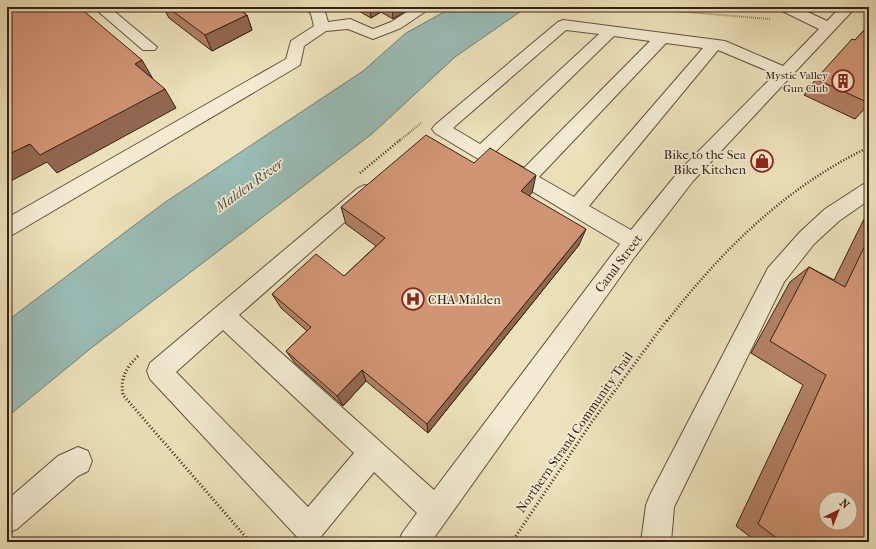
<svg xmlns="http://www.w3.org/2000/svg" width="876" height="549" font-family="'IM FELL French Canon',serif">
  <rect width="100%" height="100%" fill="#ede2bb"/>
  <filter id="stains"><feTurbulence type="fractalNoise" baseFrequency=".005" numOctaves="4"/><feColorMatrix values="0 0 0 0 .2 0 0 0 0 .09 0 0 0 0 .02 0 0 0 .5 -.17"/></filter>
  <radialGradient id="worn" r=".72"><stop offset=".6" stop-color="#630" stop-opacity="0"/><stop offset="1" stop-color="#630" stop-opacity=".3"/></radialGradient>
  <path fill="#9abdb7" stroke="#727f77" d="M453 7H527L455 57 373 133 90 349 7 417V321L164 203 363 71 406 33Z"/>
  <g fill="none" stroke-linecap="round" stroke-linejoin="round">
    <g stroke="#645140" stroke-width="2">
      <path id="minor" d="M93 7H109L157 47 155 50H143Z
        M305 7H321L325 12 328 22 350 19 373 29 391 22 415 7H432L401 28 373 39 348 29 326 31 304 46 300 65 14 234 7 236V218L286 59 291 41 314 26 311 14Z
        M778 7H797L827 21 841 7H856L693 181 633 259 431 542H398L403 532 417 513 374 472 319 539C312 543 306 543 299 539L150 379 147 371 150 363 358 188 365 185 372 188 375 193 372 198 239 315 434 490 620 244 435 133 432 129 435 125 558 22 563 20 725 41 783 66 819 29 780 10ZM566 30 599 34 480 144 453 128ZM614 36 650 41 524 168 495 152ZM666 43 703 48 574 197 539 177ZM718 50 775 74 679 171 631 230 589 206ZM223 330 354 453 308 507 176 372Z
        M869 182V200L839 221 814 244 784 282 674 507 671 542H641L646 505 650 495 768 268 800 232 825 209 862 185Z
        M78 447 88 451 92 461 88 471 78 476 17 529 7 533V500L58 456Z"/>
    </g>
    <path stroke="#362117" stroke-width="2" stroke-dasharray="0.5 1.5" stroke-linecap="butt" d="M626 7 770 19
      M399 141 421 123"/>
    <path stroke="#362117" stroke-width="2.5" stroke-dasharray="1 2" stroke-linecap="butt" d="M360 173 400 140
      M667 321C723 249 786 187 869 147"/>
    <path stroke="#362117" stroke-width="3" stroke-dasharray="1 2.5" stroke-linecap="butt" d="M138 356C126 368 120 378 123 395L250 542
      M512 542 591 423 667 320"/>
    <use href="#minor" fill="#f3ecd3" fill-rule="evenodd"/>
  </g>
  <path fill="#b38064" stroke="#362117" d="M163 7H235L247 15 252 30 212 51 169 18Z
    M352 7H412L393 19 381 12 371 18Z
    M869 25V104L855 119 804 95 816 79 855 40Z
    M474 163 532 193 529 196 579 245 428 433 366 381 343 406 295 363 286 351 307 331 281 308 272 294 344 276 376 246 346 224 341 207Z
    M869 215V542H757L736 526 803 385 751 353 790 282 809 267 834 280 864 219Z"/>
  <path fill="#926851" stroke="#362117" d="M370 7H381V12L371 18Z
    M392 7H412L393 19Z
    M247 15 252 30 212 51 205 35Z
    M142 60 153 79 135 64Z
    M165 89 176 108 57 173 47 162 7 183V155L30 144Z
    M536 175 532 193 517 209 521 191Z
    M586 229 579 245 428 433 427 424Z
    M362 370 366 381 343 406 337 396Z"/>
  <path fill="#d09574" stroke="#362117" fill-rule="evenodd" d="M7 7H79L142 60 135 64 165 89 40 155 30 144 7 155Z
    M167 7H235L247 15 205 35Z
    M869 25V103L816 79 852 39 855 40Z
    M426 135 474 163 490 148 536 175 521 191 586 229 427 424 362 370 337 396 286 351 311 327 272 294 316 254 344 276 385 238 341 207Z
    M869 237V542H782L758 524 826 375 770 341 809 267 845 287ZM826 499H850V523H826Z"/>
  <defs>
    <g id="building-ring" transform="scale(1.15)"><circle r="9.5" fill="#f3ecd3" stroke="#8f2418" stroke-width="1.5"/><path d="M-4-6H4V6H1V3H-1V6H-4ZM-2.5-4.3h1.7v1.8h-1.7ZM.8-4.3h1.7v1.8H.8ZM-2.5-1h1.7V.8h-1.7ZM.8-1h1.7V.8H.8Z" fill="#8f2418"/></g>
    <g id="shop-ring" transform="scale(1.15)"><circle r="9.5" fill="#f3ecd3" stroke="#8f2418" stroke-width="1.5"/><path d="M-5-2.5h2.3a2.7 3.5 0 0 1 5.4 0H5L5.5 6h-11ZM-1.5-2.5h3a1.5 2.3 0 0 0-3 0Z" fill="#8f2418"/></g>
    <g id="hospital-ring" transform="scale(1.15)"><circle r="9.5" fill="#f3ecd3" stroke="#8f2418" stroke-width="1.5"/><path d="M-5-5h3v3.5h4V-5h3V5h-3V1.5h-4V5h-3Z" fill="#8f2418"/></g>
  </defs>
  <g fill-rule="evenodd">
    <use href="#building-ring" x="843" y="81"/>
    <use href="#shop-ring" x="762" y="161"/>
    <use href="#hospital-ring" x="413" y="299"/>
  </g>
  <g text-anchor="middle" stroke-width="3.5" stroke-linejoin="round" paint-order="stroke">
    <g font-size="11" fill="#362117" stroke="#f3ecd3" text-anchor="end">
      <text x="828" y="79">Mystic Valley<tspan x="828" dy="13">Gun Club</tspan></text>
    </g>
    <g font-size="13" fill="#362117" stroke="#f3ecd3" text-anchor="end">
      <text x="746" y="159">Bike to the Sea<tspan x="746" dy="15">Bike Kitchen</tspan></text>
      <text x="428" y="304" text-anchor="start">CHA Malden</text>
    </g>
    <g font-size="13" fill="#362117" stroke="#f3ecd3">
      <text transform="translate(618 263) rotate(-53)" y="5">Canal Street</text>
      <text transform="translate(574 432) rotate(-55)" y="5">Northern Strand Community Trail</text>
    </g>
    <g font-size="14" font-style="italic" fill="#545047" stroke="#f3ecd3">
      <text transform="translate(249 185) rotate(-36)" y="5">Malden River</text>
    </g>
  </g>
  <rect width="876" height="549" fill="none" stroke="#ede2bb" stroke-width="24"/>
  <rect x="8" y="8" width="860" height="533" fill="none" stroke="#362117" stroke-width="2"/>
  <rect x="12" y="12" width="852" height="525" fill="none" stroke="#362117"/>
  <g transform="translate(838 511) rotate(43)"><circle r="19" fill="#f3ecd3" stroke="#a79b88"/>
  <path d="M0-3L7 15L0 10L-7 15Z" fill="#8f2418"/>
  <text y="-6" font-size="11" font-weight="bold" text-anchor="middle" fill="#362117">N</text>
  </g>
  <rect width="100%" height="100%" filter="url(#stains)"/>
  <rect width="100%" height="100%" fill="url(#worn)"/>
</svg>
